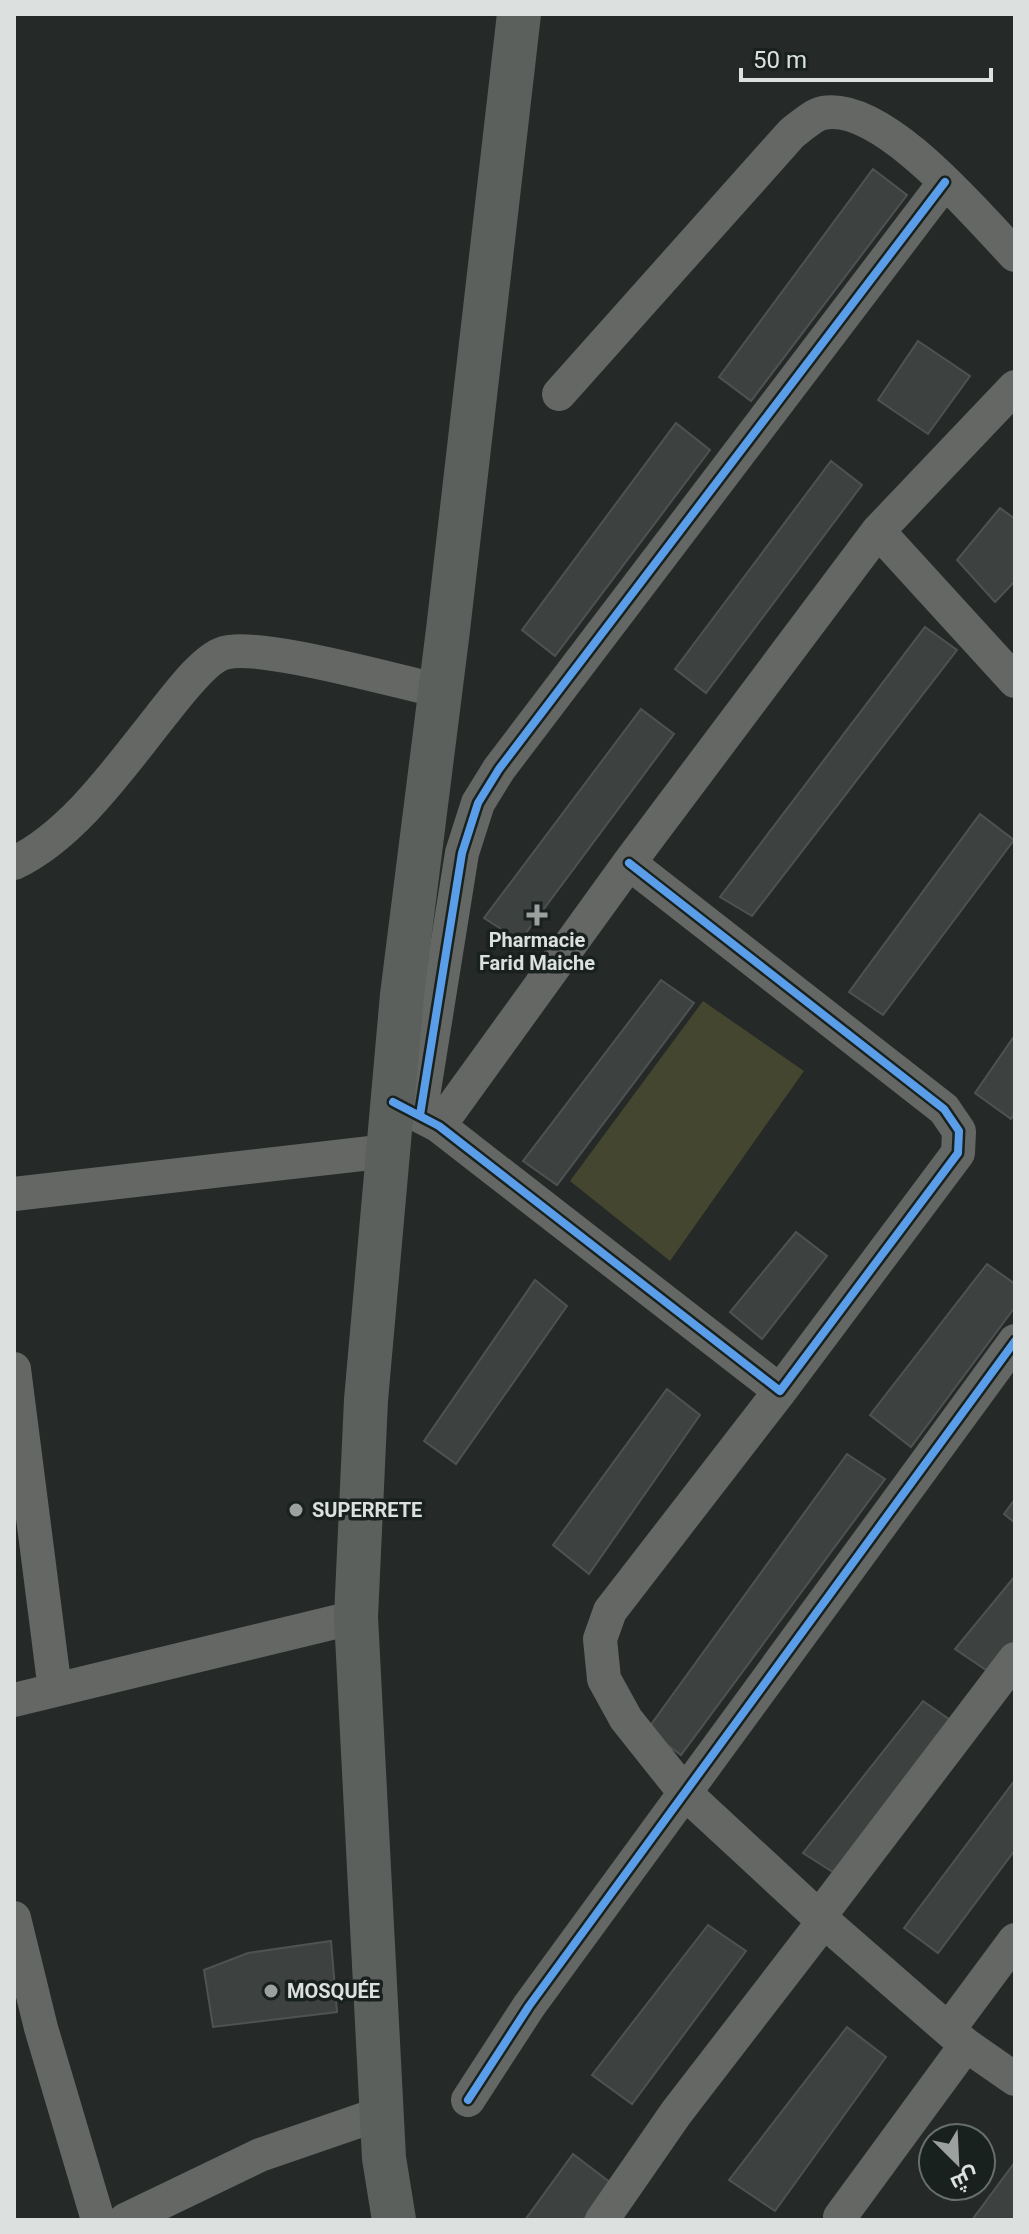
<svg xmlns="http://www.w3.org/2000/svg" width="1029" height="2234" font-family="Roboto,Cairo,sans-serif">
  <rect width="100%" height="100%" fill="#252928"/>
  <path fill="#44462f" d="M703 1001 804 1071 670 1261 570 1181Z"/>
  <path fill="#3d4140" stroke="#4f5252" stroke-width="2" d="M873 169 907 195 751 401 719 377Z
    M918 341 970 376 928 434 878 400Z
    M676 423 710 450 555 656 522 630Z
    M831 461 862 485 706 693 675 669Z
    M1000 508 1015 519V581L995 602 957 560Z
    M925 627 957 650 752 916 720 897Z
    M641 709 674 734 520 941 484 918Z
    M980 814 1014 840 883 1015 849 992Z
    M661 980 694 1003 557 1185 523 1161Z
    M1015 1035V1112L1011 1119 975 1093Z
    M796 1232 827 1256 762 1339 730 1312Z
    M987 1264 1015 1284V1307L911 1447 870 1415Z
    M535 1280 567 1306 456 1464 424 1441Z
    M667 1389 700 1415 589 1574 553 1545Z
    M847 1454 885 1479 681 1755 647 1730Z
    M1015 1499V1523L1004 1514Z
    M1015 1576V1646L995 1676 955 1649Z
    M923 1701 959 1726 842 1878 803 1853Z
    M1015 1780V1850L938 1953 904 1928Z
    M708 1925 746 1951 632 2104 592 2075Z
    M331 1941 337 2012 213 2027 204 1970 248 1953Z
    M847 2027 886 2057 775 2211 729 2180Z
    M573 2154 611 2183 583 2220H525Z
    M1015 2162V2220H972Z"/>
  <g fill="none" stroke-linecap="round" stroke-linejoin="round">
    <path stroke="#646764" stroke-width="34" d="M559 394 792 133C800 127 813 115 823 113 882 101 977 215 1015 255
      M878 531 1015 681
      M14 863C72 836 121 766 160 717 174 700 203 659 224 653 259 642 398 682 441 691
      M393 1102 439 1126 780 1391 958 1153 959 1131 944 1109 629 863
      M420 1115 462 853 478 803 499 769 945 182
      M439 1126 629 863 878 531 1015 387
      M14 1194 388 1151
      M14 1369 55 1690
      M780 1391 610 1611 600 1639 604 1679 626 1719 685 1793 819 1917 966 2045 1015 2079
      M14 1700 356 1617
      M819 1917 1015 1659
      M14 1918 41 2028 98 2220
      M949 2029 1015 1940
      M468 2100 529 2006 1015 1341
      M840 2217 966 2045
      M125 2220 260 2155 382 2113
      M602 2220 676 2113 824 1921"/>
    <path stroke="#5c605d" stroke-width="44" d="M394 2220 384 2158 356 1617 366 1400 402 995 448 630 519 14"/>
    <g stroke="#19211f" stroke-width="13">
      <path id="cycleway" d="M393 1102 439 1126 780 1391 958 1153 959 1131 944 1109 629 863
        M420 1115 462 853 478 803 499 769 945 182
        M468 2100 529 2006 1015 1341"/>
    </g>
    <use href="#cycleway" stroke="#5a9eea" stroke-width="8"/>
  </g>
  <g fill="#9ca1a0" stroke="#19211f" stroke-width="3">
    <path d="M533 903h8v8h8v8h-8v8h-8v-8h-8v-8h8z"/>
    <circle cx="296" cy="1510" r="8"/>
    <circle cx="271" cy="1991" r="8"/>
  </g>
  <g text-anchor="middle" stroke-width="7" stroke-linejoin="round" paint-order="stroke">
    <g font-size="20" font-weight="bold" fill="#dce1e0" stroke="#19211f" text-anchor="start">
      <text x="537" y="947" text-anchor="middle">Pharmacie<tspan x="537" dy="23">Farid Maiche</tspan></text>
      <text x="312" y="1517">SUPERRETE</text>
      <text x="287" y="1998">MOSQUÉE</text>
    </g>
  </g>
  <rect width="1029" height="2234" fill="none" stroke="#dce1e0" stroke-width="32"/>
  <g transform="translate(957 2162) rotate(156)"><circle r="38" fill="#19211f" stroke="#676e6c" stroke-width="2"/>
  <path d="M0-6L14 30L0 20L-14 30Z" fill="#9ca1a0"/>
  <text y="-12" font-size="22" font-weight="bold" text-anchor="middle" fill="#dce1e0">ش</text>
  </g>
  <path d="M741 68v12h250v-12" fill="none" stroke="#dce1e0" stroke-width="4"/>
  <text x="753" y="68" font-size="24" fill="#dce1e0" stroke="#19211f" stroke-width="6" paint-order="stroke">50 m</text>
</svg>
